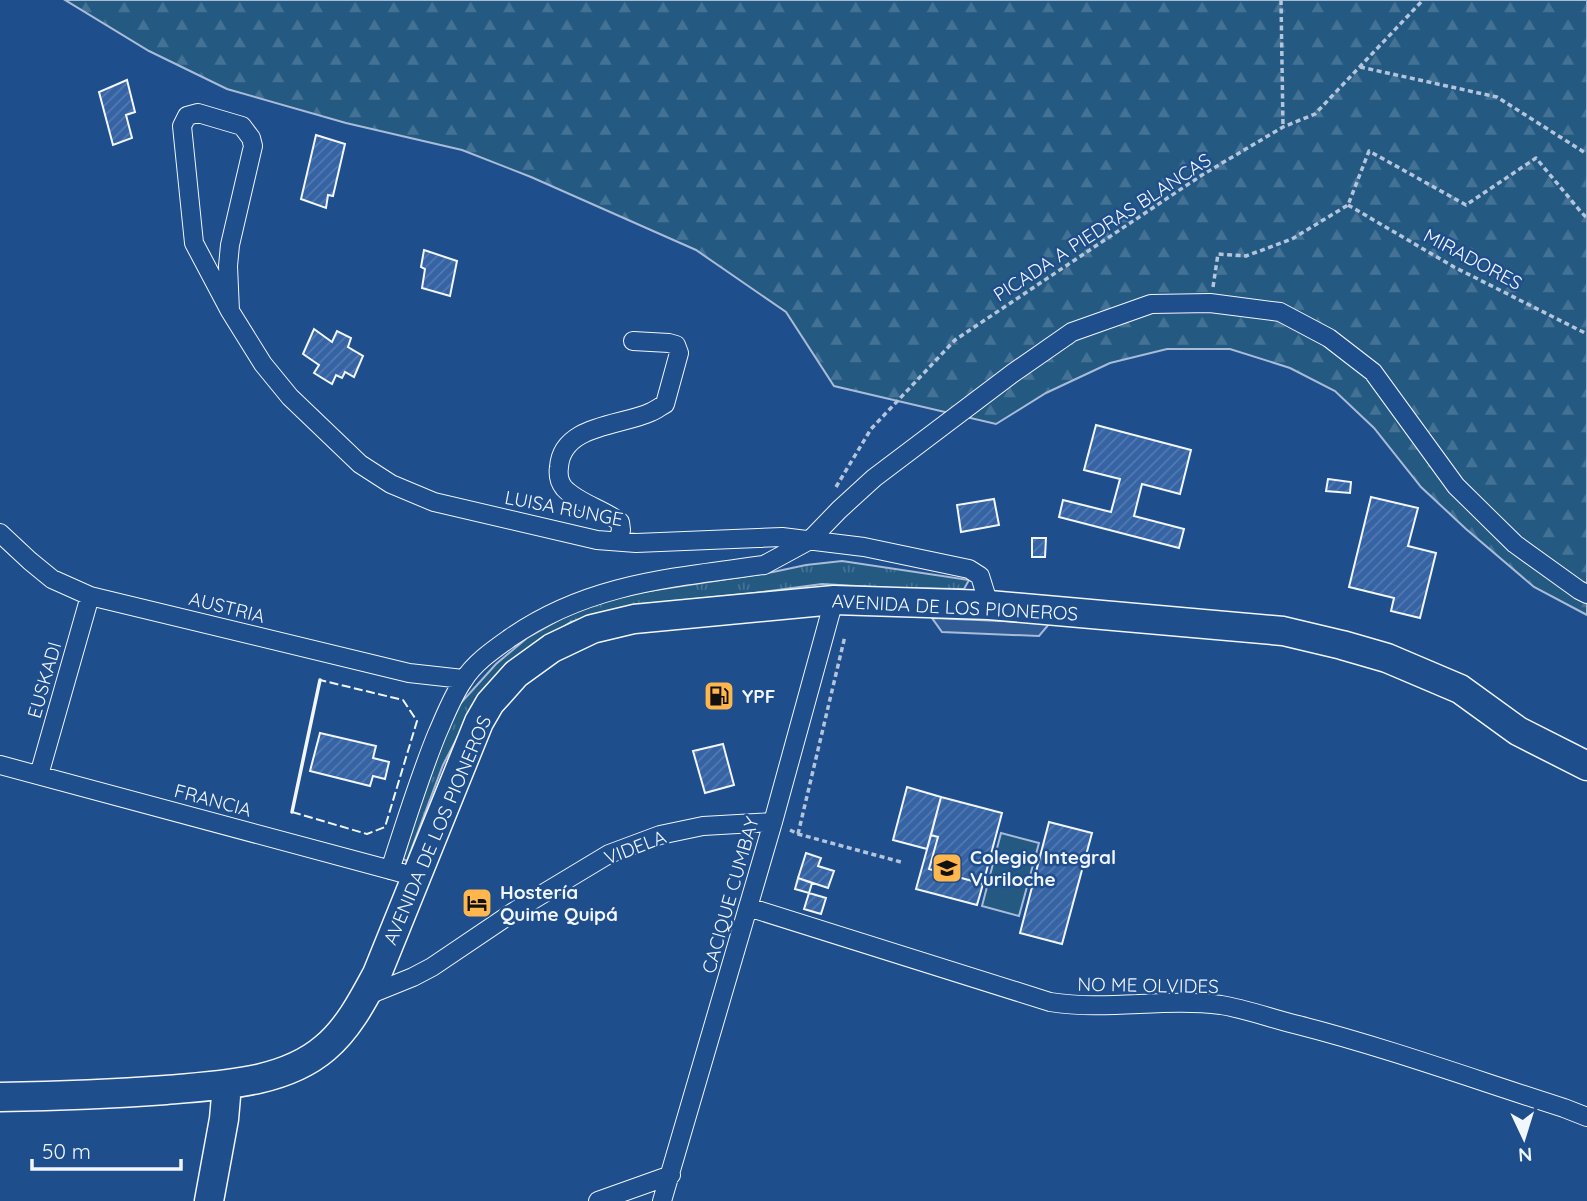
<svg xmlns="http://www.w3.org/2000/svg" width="1587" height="1201" font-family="Quicksand,sans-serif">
  <defs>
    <pattern id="grass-tufts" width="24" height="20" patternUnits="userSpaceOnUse" patternTransform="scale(1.75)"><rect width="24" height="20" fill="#245a82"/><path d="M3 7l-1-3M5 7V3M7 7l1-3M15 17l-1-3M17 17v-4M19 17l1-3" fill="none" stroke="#447295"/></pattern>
    <pattern id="forest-firs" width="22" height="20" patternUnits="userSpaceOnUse" patternTransform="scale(1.75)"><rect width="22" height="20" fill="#245a82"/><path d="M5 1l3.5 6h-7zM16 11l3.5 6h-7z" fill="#447295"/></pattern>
    <pattern id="building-hatch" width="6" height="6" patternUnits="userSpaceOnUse" patternTransform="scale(1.75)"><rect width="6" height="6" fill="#3563a3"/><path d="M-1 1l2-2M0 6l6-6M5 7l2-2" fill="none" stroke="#537ab1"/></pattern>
  </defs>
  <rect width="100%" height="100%" fill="#1f4e8c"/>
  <path fill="url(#grass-tufts)" stroke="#a8bbd7" stroke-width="2" d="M842 561 969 580 964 589 891 588 822 584 755 593 634 605 571 622 520 655 470 713 443 765 407 861 400 857 433 762 459 705 496 664 527 638 584 606 636 593 773 572 806 565Z"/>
  <path fill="url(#forest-firs)" stroke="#a8bbd7" stroke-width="2" d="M65 0H1587V615L1534 587 1466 529 1421 487 1374 428 1335 391 1290 368 1230 349H1167L1110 363 1046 393 996 424 834 386 786 312 696 250 531 177 462 150 346 123 227 89 149 51Z"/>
  <path fill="#245a82" stroke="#a8bbd7" stroke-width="2" d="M1001 833 1039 843 1019 916 982 906Z"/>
  <path fill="#305b95" stroke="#a8bbd7" stroke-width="2" d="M932 618 1050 623 1039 636 942 632Z"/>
  <path fill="url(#building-hatch)" stroke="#f2f6ff" stroke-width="2" d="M127 80 135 112 126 115 132 138 113 145 99 92Z
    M316 135 345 144 333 196 328 195 326 208 301 199Z
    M424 250 457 261 450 296 422 288 425 269 421 267Z
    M314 329 332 342 337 331 351 338 348 347 363 356 354 377 345 372 342 378 336 375 332 384 314 373 319 365 303 354Z
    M1096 425 1191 450 1180 494 1142 484 1134 516 1184 529 1179 548 1059 517 1063 500 1111 512 1120 479 1084 470Z
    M1328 479 1351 482 1350 493 1326 491Z
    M1371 497 1418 508 1408 546 1436 553 1420 618 1391 611 1394 598 1349 587Z
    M994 499 999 525 961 532 957 505Z
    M1032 538H1046L1045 557H1032Z
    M320 733 376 746 373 758 389 762 385 779 373 776 370 786 310 771Z
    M723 744 734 785 705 793 693 751Z
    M907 787 941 797 927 849 893 840Z
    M941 797 1002 813 983 884 929 869 938 837 931 835Z
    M1049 822 1092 833 1062 944 1020 933Z
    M931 835 938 837 929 869 983 884 977 905 916 889Z
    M806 853 821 858 818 866 834 871 828 888 798 878Z
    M798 878 812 883 809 893 795 889Z
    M809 893 826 898 821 914 804 909Z"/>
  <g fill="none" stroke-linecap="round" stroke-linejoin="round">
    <g stroke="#f2f6ff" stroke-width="20">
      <path id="street" d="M230 311 228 266 230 245 253 146 251 138 242 126 198 113 187 116 182 126 194 243 230 311 263 364 290 397 360 464 391 484 434 502 597 540 636 543 782 537 864 547 969 569 980 576 989 605
        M0 533 30 561 52 579 90 596 409 673 463 679
        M618 541 621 530 620 522C603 509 578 503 564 488 559 482 558 474 559 467 562 424 622 426 651 412 656 410 661 406 665 404L679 353 676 345 669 343 633 341
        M0 765 402 873
        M39 775 90 596
        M390 870C405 824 419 778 437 734 445 716 452 697 463 681 474 663 493 650 510 638 589 583 672 578 764 565L810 540 839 510 874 478 1013 373 1072 332 1151 304 1210 303 1280 312 1329 338 1373 372 1456 486 1515 544 1579 590 1587 594
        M748 907 1050 1002C1106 1011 1164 998 1221 1005 1246 1009 1273 1019 1298 1025 1388 1048 1476 1080 1564 1108L1587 1117
        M366 996 413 977 432 967 521 907 609 854 660 835 703 826 773 822
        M598 1201 671 1175
        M662 1201 773 822 834 600"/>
    </g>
    <g stroke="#f2f6ff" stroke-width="31">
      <path id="primary" d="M0 1097C56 1096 111 1094 166 1090 219 1085 283 1084 325 1048 348 1029 363 1000 377 974L479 722 490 703 516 674 552 648 592 629 634 619 834 600 989 605 1283 631 1342 645 1387 658 1460 689 1518 731 1587 766
        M209 1201 224 1119 227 1085"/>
    </g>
    <path stroke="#b3c4dc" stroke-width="3.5" stroke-dasharray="5 3.5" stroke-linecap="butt" d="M1281 0 1283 127
      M1360 67 1497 97 1587 154
      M1348 205 1454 267 1587 334
      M1213 287 1218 254 1246 256 1292 239 1348 205 1369 151 1466 205 1536 158 1581 212 1587 218
      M836 487 871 429 955 340 1202 175 1283 127 1315 114 1423 0
      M790 830 798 834 901 862
      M798 834 845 636"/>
    <use href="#street" stroke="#1f4e8c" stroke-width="18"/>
    <use href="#primary" stroke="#1f4e8c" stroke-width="28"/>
    <path stroke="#f2f6ff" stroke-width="2" stroke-dasharray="9 3.5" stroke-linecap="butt" d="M292 812 367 834 385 827 417 721 403 700 320 680"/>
    <path stroke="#f2f6ff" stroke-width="3.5" d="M292 812 320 680"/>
  </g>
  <defs>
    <g id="fuel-square" transform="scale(1.575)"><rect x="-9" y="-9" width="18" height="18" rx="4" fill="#ffb74d" stroke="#1f4e8c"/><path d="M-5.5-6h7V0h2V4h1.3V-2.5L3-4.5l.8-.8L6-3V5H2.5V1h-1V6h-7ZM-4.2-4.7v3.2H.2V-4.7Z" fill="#111"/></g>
    <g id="school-square" transform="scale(1.575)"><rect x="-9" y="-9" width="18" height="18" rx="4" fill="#ffb74d" stroke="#1f4e8c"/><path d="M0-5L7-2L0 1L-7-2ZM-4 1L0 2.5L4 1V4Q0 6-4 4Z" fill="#111"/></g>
    <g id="hotel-square" transform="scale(1.575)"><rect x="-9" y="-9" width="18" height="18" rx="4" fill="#ffb74d" stroke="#1f4e8c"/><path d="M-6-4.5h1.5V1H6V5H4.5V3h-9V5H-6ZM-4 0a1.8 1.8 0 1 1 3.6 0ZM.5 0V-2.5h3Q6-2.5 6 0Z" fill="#111"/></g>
  </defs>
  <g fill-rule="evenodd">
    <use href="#fuel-square" x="719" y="696"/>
    <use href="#school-square" x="947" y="868"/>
    <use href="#hotel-square" x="477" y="903"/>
  </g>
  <g text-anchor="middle" stroke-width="5" stroke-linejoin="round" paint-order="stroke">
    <g font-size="19" fill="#f2f6ff" stroke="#1f4e8c">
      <text transform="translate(1102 227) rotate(-33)" y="7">PICADA A PIEDRAS BLANCAS</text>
      <text transform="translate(1473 259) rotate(28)" y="7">MIRADORES</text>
      <text transform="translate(564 508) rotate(11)" y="7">LUISA RUNGE</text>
      <text transform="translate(227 607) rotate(14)" y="7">AUSTRIA</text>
      <text transform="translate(955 607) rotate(3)" y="7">AVENIDA DE LOS PIONEROS</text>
      <text transform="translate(44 680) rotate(-74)" y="7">EUSKADI</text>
      <text transform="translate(213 800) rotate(15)" y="7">FRANCIA</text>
      <text transform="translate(437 830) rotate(-67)" y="7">AVENIDA DE LOS PIONEROS</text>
      <text transform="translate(635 847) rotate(-21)" y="7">VIDELA</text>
      <text transform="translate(730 895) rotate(-74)" y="7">CACIQUE CUMBAY</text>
      <text transform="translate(1148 985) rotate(1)" y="7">NO ME OLVIDES</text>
    </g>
    <g font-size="19" font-weight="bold" fill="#f2f6ff" stroke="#1f4e8c" text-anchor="start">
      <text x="742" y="703">YPF</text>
      <text x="970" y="864">Colegio Integral<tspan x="970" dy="22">Vuriloche</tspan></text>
      <text x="500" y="899">Hostería<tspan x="500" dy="22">Quime Quipá</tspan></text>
    </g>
  </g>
  <g transform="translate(1524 1138) rotate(176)" stroke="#1f4e8c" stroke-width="5" paint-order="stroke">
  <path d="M0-5L12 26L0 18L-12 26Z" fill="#f2f6ff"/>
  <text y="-10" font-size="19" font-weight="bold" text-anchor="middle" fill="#f2f6ff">N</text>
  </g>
  <path d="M32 1159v10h149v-10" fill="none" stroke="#f2f6ff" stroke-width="3.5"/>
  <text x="42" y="1159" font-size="21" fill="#f2f6ff" stroke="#1f4e8c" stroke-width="5" paint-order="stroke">50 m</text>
</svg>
